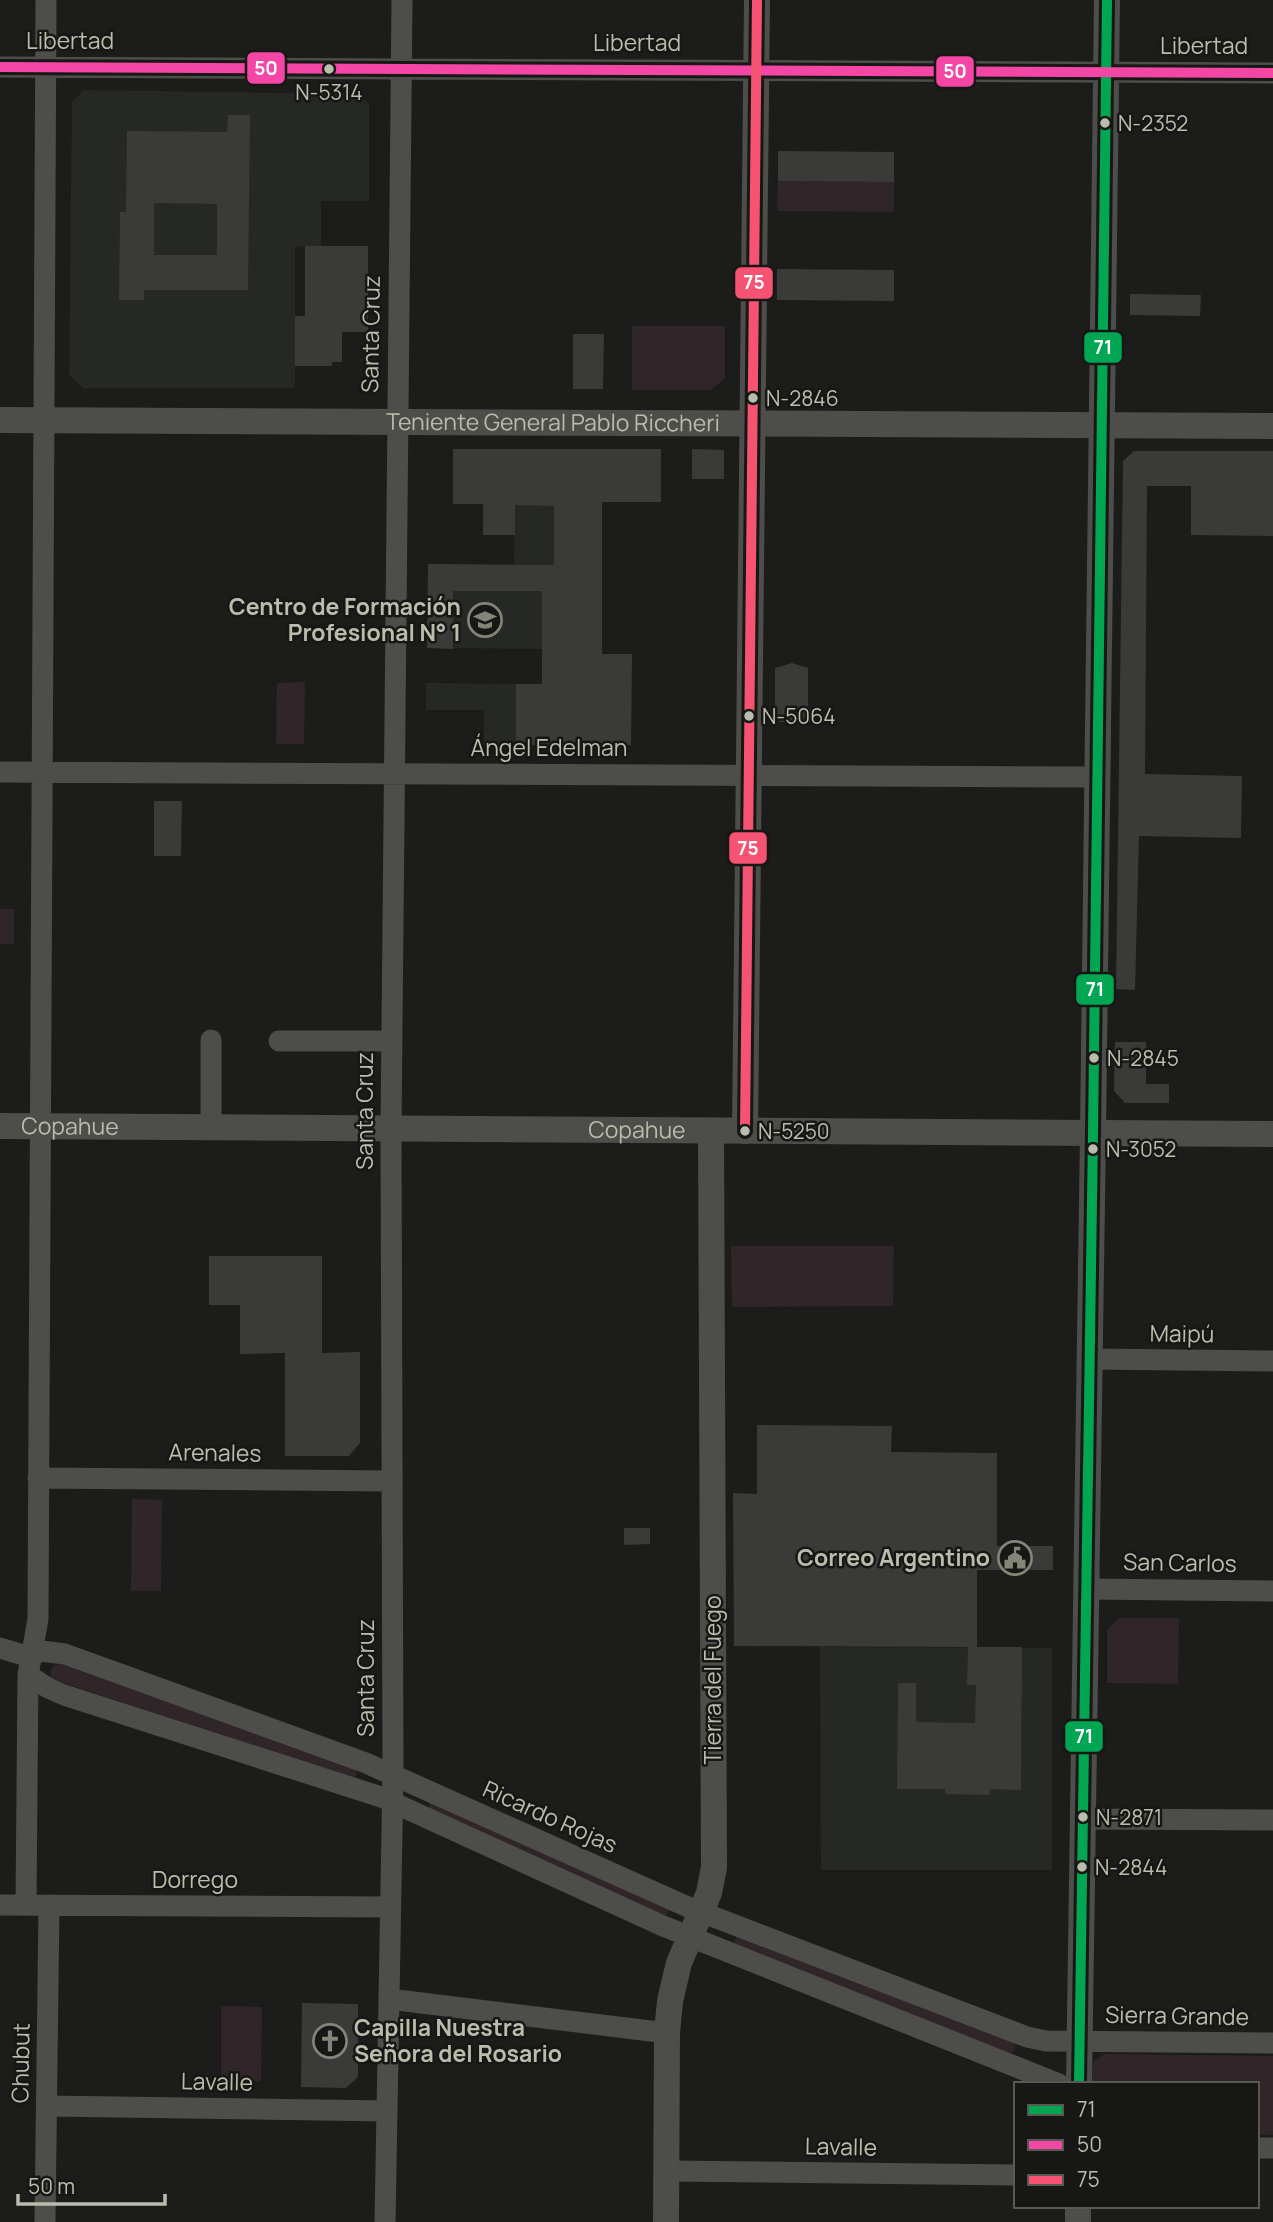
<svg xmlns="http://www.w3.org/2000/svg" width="1273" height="2222" font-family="Manrope,sans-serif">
  <rect width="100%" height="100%" fill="#1c1c1b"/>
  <path fill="#262825" d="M84 90 357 94 369 104V201H321V246L295 247V388H83L69 375 72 102Z
    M515 449H602V654H632L631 745H484V710H426V683L542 684V649L427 648 428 564 514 565Z
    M820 1647 1052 1648V1870H821Z"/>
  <path fill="#30262a" d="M778 181 894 182V212L777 211Z
    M632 326H725V378L711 390H632Z
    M305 682 304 744H276L277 683Z
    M0 909H14V944H0Z
    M731 1246H894L893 1306 732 1307Z
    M132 1499 162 1500 161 1591H131Z
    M1119 1618H1179L1178 1684 1107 1683V1630Z
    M62 1664 355 1769 357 1774 356 1777H349L52 1679C49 1674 51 1669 54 1665Z
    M433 1800 669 1910 666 1916 429 1811V1804Z
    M737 1936 1008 2040 1014 2043 1015 2049 1011 2054 734 1943Z
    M221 2006 262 2007 261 2081H221Z
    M1104 2054 1273 2056V2135H1257V2084H1092L1093 2062Z"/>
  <path fill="#3a3a39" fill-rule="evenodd" d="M228 115H250L248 290H144V300H119L120 212H126L127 131 227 132ZM154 203 217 204V255H154Z
    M778 151 894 152V182L778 181Z
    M305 246H368V332H342V362H332V366H295V316H305Z
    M777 269 894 270V301L777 300Z
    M1130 294 1201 295 1200 316 1130 315Z
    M573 334H604L603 389H573Z
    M453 449H661V502H602V654H632L631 745H516V684H542V591H453V649L427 648 428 564 554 565V506L515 505V535H483V504H453Z
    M692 449 724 450V479H692Z
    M1134 451H1273V536L1191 535V486H1147L1145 774 1242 776 1241 838 1139 836 1135 990 1116 989 1123 461Z
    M792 663 808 668V719H802V722H779V718H775V668Z
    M154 801H182L181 856H154Z
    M1115 1042H1146V1084H1169V1103H1125L1114 1091Z
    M209 1256H322V1353L360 1352V1443L349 1456H285V1353L240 1354V1305H209Z
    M757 1425 892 1426 891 1452 997 1453V1546H1053V1570H977V1647H1022L1021 1790 990 1789V1795L945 1794V1789H897L898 1683H916V1722L975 1723 976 1685H967L968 1647 734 1646 733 1493 757 1494Z
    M624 1528H650V1544L624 1545Z
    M302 2003 358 2004V2077L346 2088 301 2087Z"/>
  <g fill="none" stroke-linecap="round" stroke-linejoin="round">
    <path stroke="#4d4e49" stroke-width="21" d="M0 67 1273 73
      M0 772 1098 777
      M279 1041H391
      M211 1128V1040
      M1090 1359 1273 1361
      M38 1478 392 1481
      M1087 1589 1273 1591
      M0 1648 30 1657 41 1651 65 1654 366 1763 688 1907 1027 2037 1046 2041 1273 2043
      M28 1675 48 1688 64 1695 381 1797 663 1926 1059 2084
      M1083 1819 1273 1820
      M0 1905 390 1907
      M26 1905 28 1675 38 1619 46 0
      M389 1999 667 2033
      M47 2106 387 2111
      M1257 2148H1273
      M667 2171 1016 2175
      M45 2222 49 1905
      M385 2222 393 1774 391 1129 402 0"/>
    <g stroke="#4d4e49" stroke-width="26">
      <path id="s1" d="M0 420 1273 426"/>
      <path id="s2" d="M0 1126 1273 1134"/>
      <path d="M745 1131 757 0"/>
      <path d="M1079 2084 1093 1133 1107 0"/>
      <path d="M666 2222 667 2033 670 2001 679 1963 709 1893 714 1867 711 1131"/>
      <path d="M1078 2222V2206"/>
    </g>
    <g stroke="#171815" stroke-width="16">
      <path id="bus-1" d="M1079 2084 1093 1133 1107 0"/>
    </g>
    <g stroke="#171815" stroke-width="16">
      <path id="bus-2" d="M0 67 1273 73"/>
    </g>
    <g stroke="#171815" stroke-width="16">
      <path id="bus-3" d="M745 1131 757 0"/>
    </g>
    <use href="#bus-1" stroke="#00a651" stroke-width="10"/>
    <use href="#bus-2" stroke="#f346a5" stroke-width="10"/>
    <use href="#bus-3" stroke="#f65372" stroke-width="10"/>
  </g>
  <defs>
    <g id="university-ring" transform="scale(1.75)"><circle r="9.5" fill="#171815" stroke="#838579" stroke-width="1.5"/><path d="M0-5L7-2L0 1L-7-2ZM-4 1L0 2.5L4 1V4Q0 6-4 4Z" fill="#838579"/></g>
    <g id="civic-ring" transform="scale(1.75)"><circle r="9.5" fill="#171815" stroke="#838579" stroke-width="1.5"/><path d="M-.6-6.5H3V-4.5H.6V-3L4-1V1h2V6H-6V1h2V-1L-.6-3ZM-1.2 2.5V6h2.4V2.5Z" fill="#838579"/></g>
    <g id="church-ring" transform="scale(1.75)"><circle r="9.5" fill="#171815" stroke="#838579" stroke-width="1.5"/><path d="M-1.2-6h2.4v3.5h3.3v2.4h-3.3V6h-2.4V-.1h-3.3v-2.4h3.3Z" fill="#838579"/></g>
  </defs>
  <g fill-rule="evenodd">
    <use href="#university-ring" x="485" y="620"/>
    <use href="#civic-ring" x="1015" y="1558"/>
    <use href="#church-ring" x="330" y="2041"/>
  </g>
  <g fill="#babdac" stroke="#171815" stroke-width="2.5">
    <circle cx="329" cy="69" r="6"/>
    <circle cx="1105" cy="123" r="6"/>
    <circle cx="753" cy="398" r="6"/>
    <circle cx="749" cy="716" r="6"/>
    <circle cx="1094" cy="1058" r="6"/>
    <circle cx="745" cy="1131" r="6"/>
    <circle cx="1093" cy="1149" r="6"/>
    <circle cx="1083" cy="1817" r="6"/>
    <circle cx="1082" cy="1867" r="6"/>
  </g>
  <g text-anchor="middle" stroke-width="5" stroke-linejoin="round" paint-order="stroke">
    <g font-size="21" fill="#babdac" stroke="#171815" text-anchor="start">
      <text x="329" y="100" text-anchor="middle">N-5314</text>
      <text x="1118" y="131">N-2352</text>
      <text x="766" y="406">N-2846</text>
      <text x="762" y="724">N-5064</text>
      <text x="1107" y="1066">N-2845</text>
      <text x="758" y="1139">N-5250</text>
      <text x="1106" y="1157">N-3052</text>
      <text x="1096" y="1825">N-2871</text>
      <text x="1095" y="1875">N-2844</text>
    </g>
    <g font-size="23" fill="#babdac" stroke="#171815">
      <text x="70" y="49">Libertad</text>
      <text x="637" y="51">Libertad</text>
      <text x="1204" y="54">Libertad</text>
      <text transform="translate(371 334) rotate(-89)" y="8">Santa Cruz</text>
      <text dy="8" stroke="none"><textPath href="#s1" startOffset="553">Teniente General Pablo Riccheri</textPath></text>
      <text x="549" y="756">Ángel Edelman</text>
      <text transform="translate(365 1111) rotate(-90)" y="8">Santa Cruz</text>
      <text dy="8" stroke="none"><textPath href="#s2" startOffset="70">Copahue</textPath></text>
      <text dy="8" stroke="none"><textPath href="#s2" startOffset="637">Copahue</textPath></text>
      <text transform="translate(1182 1334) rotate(1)" y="8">Maipú</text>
      <text transform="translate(215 1453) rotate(1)" y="8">Arenales</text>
      <text transform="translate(1180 1563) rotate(1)" y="8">San Carlos</text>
      <text transform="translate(366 1678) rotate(-90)" y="8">Santa Cruz</text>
      <text transform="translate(713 1680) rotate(-90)" y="8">Tierra del Fuego</text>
      <text transform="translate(550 1817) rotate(24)" y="8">Ricardo Rojas</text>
      <text x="195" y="1888">Dorrego</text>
      <text transform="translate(1177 2016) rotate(1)" y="8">Sierra Grande</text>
      <text transform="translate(21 2063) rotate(-89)" y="8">Chubut</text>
      <text transform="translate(217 2082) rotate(1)" y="8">Lavalle</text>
      <text transform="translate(841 2147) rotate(1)" y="8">Lavalle</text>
    </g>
    <g font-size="23" font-weight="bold" fill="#babdac" stroke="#171815" text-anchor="end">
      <text x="461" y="615">Centro de Formación<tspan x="461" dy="26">Profesional N° 1</tspan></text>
      <text x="990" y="1566">Correo Argentino</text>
      <text x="354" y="2036" text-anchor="start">Capilla Nuestra<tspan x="354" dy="26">Señora del Rosario</tspan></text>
    </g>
  </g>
  <g stroke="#171815" stroke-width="2.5">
    <rect x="246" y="51" width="40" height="34" rx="7" fill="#f346a5"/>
    <rect x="935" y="55" width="40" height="33" rx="7" fill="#f346a5"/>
    <rect x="734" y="266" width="40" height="34" rx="7" fill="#f65372"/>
    <rect x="1083" y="331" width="40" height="33" rx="7" fill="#00a651"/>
    <rect x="728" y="831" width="40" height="34" rx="7" fill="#f65372"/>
    <rect x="1075" y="973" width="40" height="33" rx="7" fill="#00a651"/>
    <rect x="1064" y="1720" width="40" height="33" rx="7" fill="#00a651"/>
  </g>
  <g font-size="19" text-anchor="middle" font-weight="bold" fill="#fff">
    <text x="266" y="75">50</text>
    <text x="955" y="78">50</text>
    <text x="754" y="289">75</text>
    <text x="1103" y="354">71</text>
    <text x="748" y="855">75</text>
    <text x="1095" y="996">71</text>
    <text x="1084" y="1743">71</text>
  </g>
  <rect x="1014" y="2082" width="245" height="126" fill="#171815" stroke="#585a51" stroke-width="2"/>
  <rect x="1028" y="2105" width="35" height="10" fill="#00a651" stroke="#585a51" stroke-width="2"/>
  <text x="1077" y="2117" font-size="21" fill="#babdac">71</text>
  <rect x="1028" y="2140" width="35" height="10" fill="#f346a5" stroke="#585a51" stroke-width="2"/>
  <text x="1077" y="2152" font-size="21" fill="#babdac">50</text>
  <rect x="1028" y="2175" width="35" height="10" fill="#f65372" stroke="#585a51" stroke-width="2"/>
  <text x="1077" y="2187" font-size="21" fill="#babdac">75</text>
  <path d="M18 2194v10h147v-10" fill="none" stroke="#babdac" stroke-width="3.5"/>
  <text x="28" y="2194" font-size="21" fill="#babdac" stroke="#171815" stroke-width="5" paint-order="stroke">50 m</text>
</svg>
